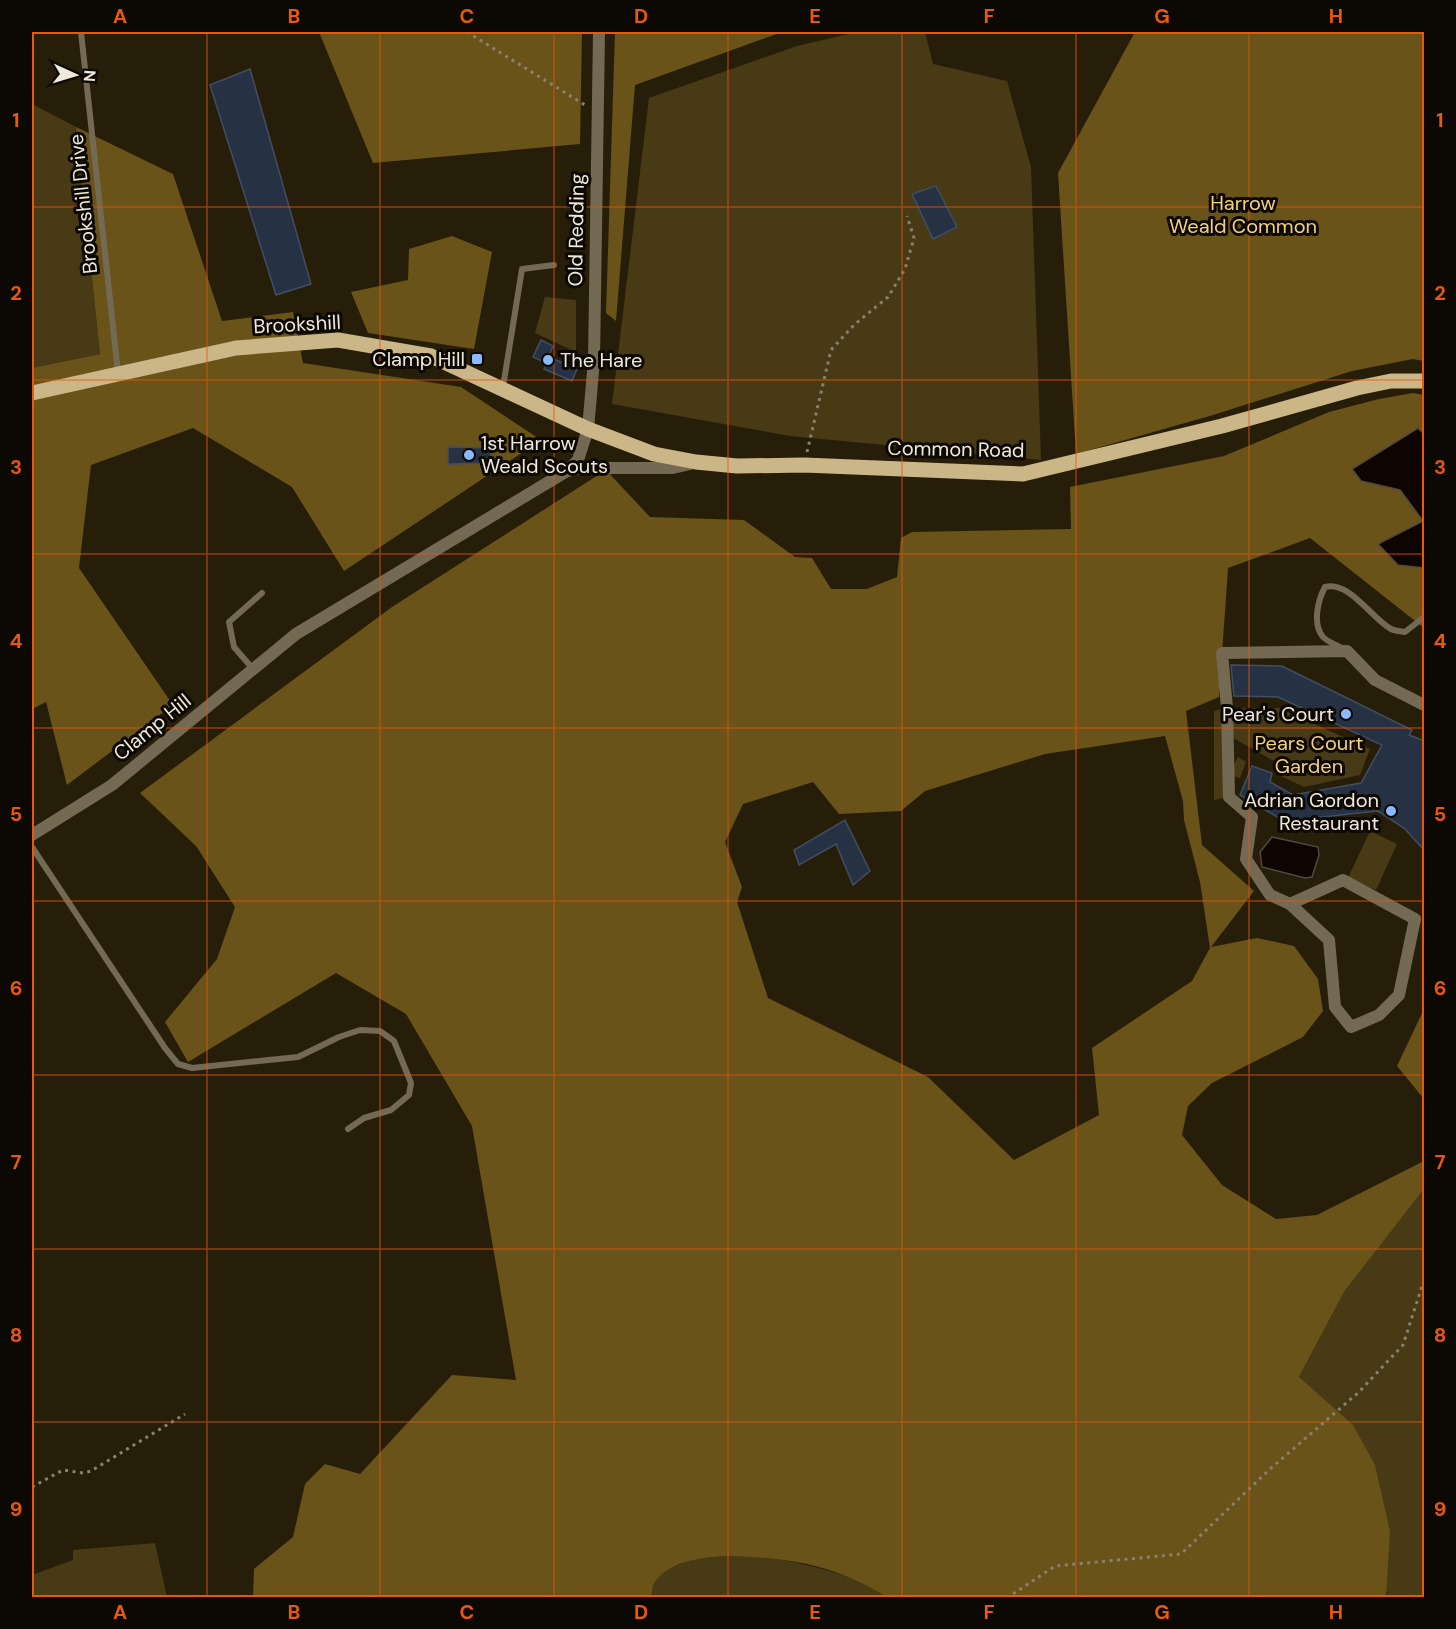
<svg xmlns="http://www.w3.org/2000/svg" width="1456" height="1629" font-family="'DM Sans',sans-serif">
  <rect width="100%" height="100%" fill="#271e09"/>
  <path fill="#493a16" d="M857 32H925L933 64 1007 81 1031 167 1041 460 790 436 612 404 649 98 797 46Z
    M32 104 76 127 100 354 32 368Z
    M545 297 576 300V352L535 333Z
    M1227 708H1279L1370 749 1360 775 1304 787 1281 776V765L1228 735 1229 773 1238 757 1246 762 1240 778 1229 775V797L1214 800V711Z
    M1370 831 1397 844 1376 890 1348 878Z
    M1424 1189V1597H1386L1387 1593 1299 1377 1344 1292Z
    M155 1543 167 1597H32V1575L73 1560V1550Z
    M760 1556C804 1564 849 1572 887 1597L651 1598C652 1594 652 1587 654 1584 672 1553 730 1556 760 1556Z"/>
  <path fill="#695319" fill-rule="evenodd" d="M319 32H582L580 144 373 163Z
    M615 32H782L635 85 616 321 606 313Z
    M1135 32H1424V361L1413 359 1352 371 1213 415 1076 454 1058 173Z
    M76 127 173 174 222 321 293 312 303 363 461 387 541 440 344 571 292 487 193 428 91 465 79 568 173 705 67 785 46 702 32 709V368L100 354Z
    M452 236 492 252 474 349 368 333 351 292 408 280 409 249Z
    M1413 393 1424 395V628L1310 538 1228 568 1219 697 1186 711 1202 845 1254 891 1211 947 1257 938 1294 946 1318 979 1323 1011 1303 1037 1212 1083 1188 1106 1182 1135 1222 1185 1276 1219 1317 1215 1424 1161V1189L1344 1292 1299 1377 1353 1425 1375 1465 1390 1531 1386 1597H887C866 1584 839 1572 815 1566 778 1557 677 1543 654 1584 652 1588 652 1594 651 1597H253L254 1569 293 1537 305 1484 325 1464 360 1474 452 1375 516 1380 472 1126 406 1014 336 973 188 1062 165 1022 217 959 235 907 196 846 140 793 392 607 606 470 650 517 744 520 795 557 812 558 831 589H867L897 577 901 538 912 532 1071 529 1070 487 1224 456 1329 412 1379 399ZM1165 736 1183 801 1184 820 1200 882 1210 948 1192 981 1092 1048 1099 1115 1014 1160 928 1077 768 998 737 902 742 887 725 842 743 804 813 782 839 814 901 811 925 791 1045 754Z
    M1424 1009V1099L1397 1066Z"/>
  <path fill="#0e0400" stroke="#524942" stroke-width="1.5" d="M1418 428 1424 434V568L1398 565 1378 544 1423 521 1400 490 1361 481 1352 469Z
    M1272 837 1318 847 1319 855 1312 877 1305 878 1262 867 1260 852Z"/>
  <path fill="#263244" stroke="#414e61" stroke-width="1.5" d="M250 69 311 284 276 295 210 85Z
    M936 186 957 227 933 239 912 194Z
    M541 340 553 346 546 363 533 357Z
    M549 357 577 369 572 381 544 369Z
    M448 447 492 448 489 463 448 464Z
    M1231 665 1282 666 1412 730 1409 735 1425 741V851L1404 828 1378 811 1284 821 1240 795 1252 766 1272 773 1270 782 1293 795 1361 783 1382 745 1278 697 1234 696Z
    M845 820 870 871 853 885 836 844 799 865 794 850Z"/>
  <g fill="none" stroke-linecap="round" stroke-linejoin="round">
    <path stroke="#888170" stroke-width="3" stroke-dasharray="3 4.5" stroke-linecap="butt" d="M467 32 585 105
      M807 452 831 350 854 325 888 297 905 269 914 238 907 216
      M32 1487 63 1470 83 1473 91 1471 185 1414
      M1007 1598 1055 1566 1181 1554 1270 1469 1359 1392 1403 1345 1424 1280"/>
    <path stroke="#746a54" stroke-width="6" d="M81 32 118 373
      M503 387 522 269 554 265
      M1343 649C1337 645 1328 642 1323 637 1312 624 1318 600 1325 587 1349 580 1372 619 1391 629 1395 631 1400 631 1405 632L1424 617
      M253 669 234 647 229 622 262 593
      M32 847 165 1048 178 1064 192 1068 298 1057 339 1037 360 1030 380 1031 394 1041 411 1083 409 1095 391 1110 364 1118 348 1129"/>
    <path stroke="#746a54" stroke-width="12" d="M568 471 581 468H673L694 463
      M32 835 112 785 296 634 567 471 578 460 588 429
      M1290 904 1343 880 1415 919 1399 995 1379 1015 1351 1027 1335 1007 1329 940 1290 904 1270 895 1246 859 1252 817 1229 797 1227 708 1222 653 1347 651 1375 680 1424 705"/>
    <path stroke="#746a54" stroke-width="12" d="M588 429 594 360 599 32"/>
    <path stroke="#cbb687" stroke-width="15" d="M32 393 236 348 338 340 431 356 588 429 654 454 696 462 737 466 804 465 1023 474 1222 426 1357 388 1391 381H1424"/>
  </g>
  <path fill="none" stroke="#e8590c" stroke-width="1.5" stroke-opacity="0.55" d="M207 32V1598M380 32V1598M554 32V1598M728 32V1598M902 32V1598M1076 32V1598M1249 32V1598M32 207H1424M32 380H1424M32 554H1424M32 728H1424M32 901H1424M32 1075H1424M32 1249H1424M32 1422H1424"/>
  <g fill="#8bb9fc" stroke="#0c0803" stroke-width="2">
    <rect x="471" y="353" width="12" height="12" rx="3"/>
    <circle cx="548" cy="360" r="6"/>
    <circle cx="469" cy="455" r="6"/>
    <circle cx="1346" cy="714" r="6"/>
    <circle cx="1391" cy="811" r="6"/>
  </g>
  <g text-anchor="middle" stroke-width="6" stroke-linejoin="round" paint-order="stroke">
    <g font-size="20" fill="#f4d17e" stroke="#0c0803">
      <text x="1243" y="210">Harrow<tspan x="1243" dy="23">Weald Common</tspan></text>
      <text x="1309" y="750">Pears Court<tspan x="1309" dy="23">Garden</tspan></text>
    </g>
    <g font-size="20" fill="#efe9dc" stroke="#0c0803">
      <text transform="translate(83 204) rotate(-96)" y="7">Brookshill Drive</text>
      <text transform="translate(576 230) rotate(-89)" y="7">Old Redding</text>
      <text transform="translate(297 324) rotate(-3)" y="7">Brookshill</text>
      <text transform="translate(956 449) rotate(1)" y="7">Common Road</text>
      <text transform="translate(152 727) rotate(-39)" y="7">Clamp Hill</text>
    </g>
    <g font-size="20" fill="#efe9dc" stroke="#0c0803" text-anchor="end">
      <text x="465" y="366">Clamp Hill</text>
      <text x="560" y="367" text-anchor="start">The Hare</text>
      <text x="481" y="450" text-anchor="start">1st Harrow<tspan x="481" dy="23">Weald Scouts</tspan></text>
      <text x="1334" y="721">Pear's Court</text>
      <text x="1379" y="807">Adrian Gordon<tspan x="1379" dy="23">Restaurant</tspan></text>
    </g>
  </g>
  <rect width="1456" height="1629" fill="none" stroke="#0c0803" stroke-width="66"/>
  <g transform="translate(75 75) rotate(94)" stroke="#0c0803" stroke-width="4.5" paint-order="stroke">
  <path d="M0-4.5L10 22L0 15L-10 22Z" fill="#efe9dc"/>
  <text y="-9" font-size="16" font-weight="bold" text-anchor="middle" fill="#efe9dc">N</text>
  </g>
  <rect x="33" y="33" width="1390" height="1563" fill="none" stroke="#e8590c" stroke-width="2"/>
  <g font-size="20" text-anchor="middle" font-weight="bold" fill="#e8590c">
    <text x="120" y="23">A</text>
    <text x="294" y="23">B</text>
    <text x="467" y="23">C</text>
    <text x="641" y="23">D</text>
    <text x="815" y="23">E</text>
    <text x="989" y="23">F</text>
    <text x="1162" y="23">G</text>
    <text x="1336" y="23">H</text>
    <text x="16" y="127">1</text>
    <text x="1440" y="127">1</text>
    <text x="16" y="300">2</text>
    <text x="1440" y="300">2</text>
    <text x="16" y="474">3</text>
    <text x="1440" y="474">3</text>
    <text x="16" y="648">4</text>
    <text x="1440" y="648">4</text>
    <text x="16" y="821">5</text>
    <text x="1440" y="821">5</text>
    <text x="16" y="995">6</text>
    <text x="1440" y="995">6</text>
    <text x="16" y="1169">7</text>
    <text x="1440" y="1169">7</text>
    <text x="16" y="1342">8</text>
    <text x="1440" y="1342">8</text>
    <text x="16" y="1516">9</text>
    <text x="1440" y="1516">9</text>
    <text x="120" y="1619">A</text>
    <text x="294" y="1619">B</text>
    <text x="467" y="1619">C</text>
    <text x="641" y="1619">D</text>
    <text x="815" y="1619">E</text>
    <text x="989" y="1619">F</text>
    <text x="1162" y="1619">G</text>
    <text x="1336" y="1619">H</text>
  </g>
</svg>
